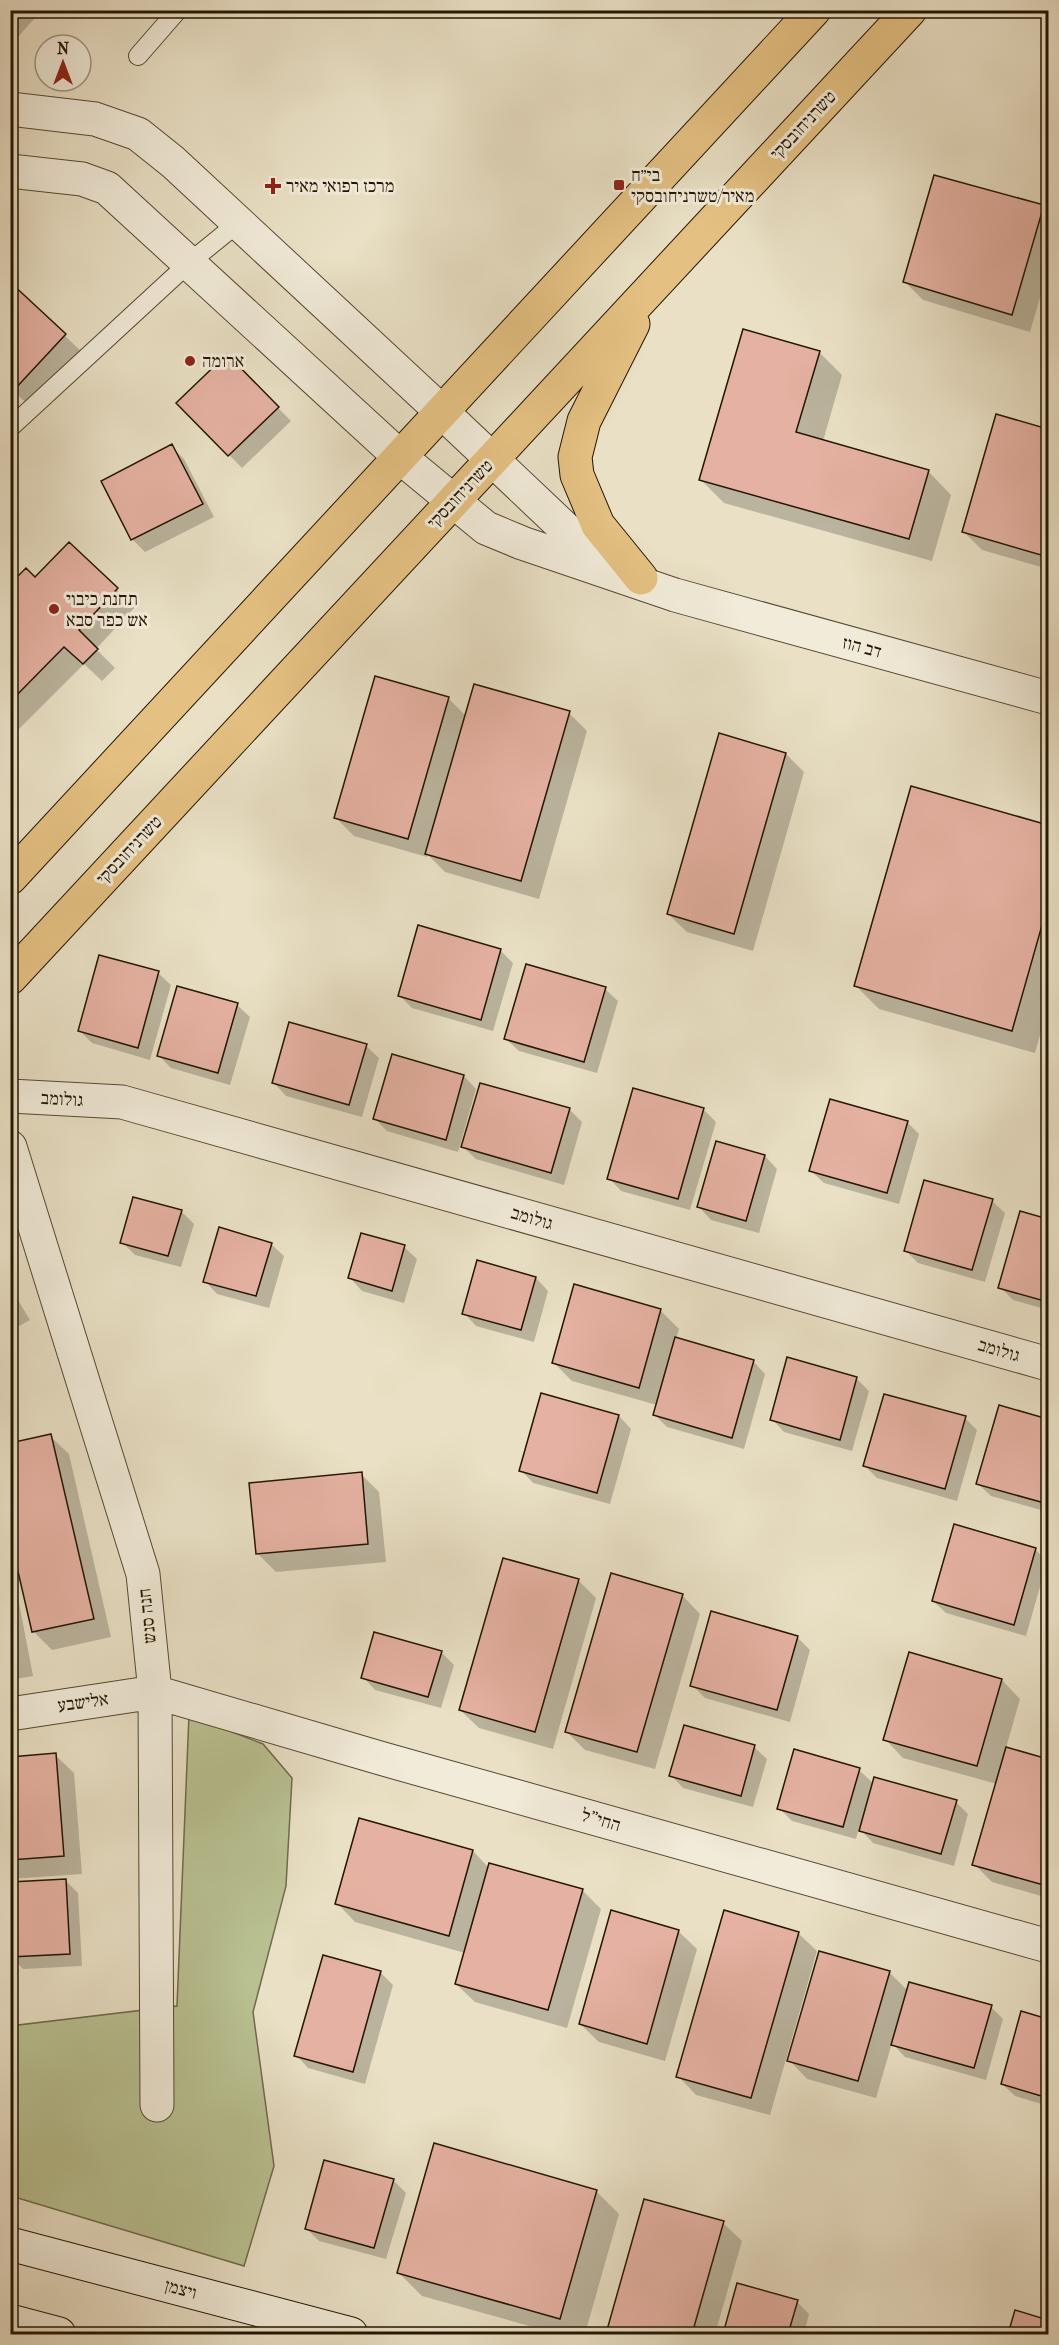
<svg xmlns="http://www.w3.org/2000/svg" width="1059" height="2345" font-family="'IM FELL French Canon','Frank Ruhl Libre',serif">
  <rect width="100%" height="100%" fill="#e9e0c5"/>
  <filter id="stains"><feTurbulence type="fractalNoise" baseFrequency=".00333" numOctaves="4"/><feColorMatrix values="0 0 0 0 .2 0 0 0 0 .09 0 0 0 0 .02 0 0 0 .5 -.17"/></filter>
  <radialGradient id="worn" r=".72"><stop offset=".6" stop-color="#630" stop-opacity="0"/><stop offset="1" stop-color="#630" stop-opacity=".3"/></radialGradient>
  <path fill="#b9c192" stroke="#6e6b4a" stroke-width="1.5" d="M189 1715 263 1744 292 1778 286 1886 253 2012 274 2166 244 2266 11 2196 10 2026 177 2006Z"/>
  <path fill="#0003" d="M10 10H42L10 46Z
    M1043 207 1048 212V270L1030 332 923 300 905 282Z
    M10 284 83 353 32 408 10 388Z
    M819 352 842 375 823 441 928 471 951 495 932 561 724 503 701 480Z
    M227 356 291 421 242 468 178 403Z
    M997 416 1048 431V569L982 550 963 531Z
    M171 446 184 459 214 517 145 552 132 539 103 481Z
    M69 544 135 607 96 649 115 668 102 681 84 664 10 738V586L35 580Z
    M448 698 466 716 569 713 587 731 539 899 445 872 427 854V857L354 836 336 818Z
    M786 754 804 772 753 951 687 932 668 914Z
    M912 788 1048 826V1006L1035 1053 879 1009 856 986Z
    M500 950 513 963 493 1031 412 1008 399 995Z
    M158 973 171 985 150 1060 92 1043 80 1031Z
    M605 989 618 1001 597 1073 519 1051 506 1039Z
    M237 1005 250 1017 230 1085 171 1068 159 1056Z
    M366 1046 379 1058 362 1117 286 1096 274 1083Z
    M464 1076 476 1089 458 1152 387 1131 375 1119Z
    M569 1109 582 1122 564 1185 476 1159 463 1147Z
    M703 1109 716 1122 690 1210 621 1191 609 1178Z
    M907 1122 919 1134 899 1204 824 1183 811 1171Z
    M717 1143 765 1156 777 1169 759 1233 711 1220 699 1207Z
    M992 1201 1005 1213 985 1282 918 1263 905 1250Z
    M181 1211 194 1224 181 1267 135 1255 122 1242Z
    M1021 1213 1048 1220V1310L1013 1300 1000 1287Z
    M271 1244 284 1256 269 1308 217 1294 205 1281Z
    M404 1247 417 1259 404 1303 362 1291 350 1278Z
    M478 1262 536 1278 548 1291 534 1342 476 1326 464 1313Z
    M10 1287 30 1320 10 1331Z
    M660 1310 679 1329 676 1339 753 1361 765 1374 744 1449 667 1427 655 1415 657 1405 572 1381 553 1362Z
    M788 1359 857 1379 869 1391 852 1451 784 1432 772 1419Z
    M1000 1407 1048 1421V1512L991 1496 978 1484Z
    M619 1416 631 1429 610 1504 533 1483 521 1470Z
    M965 1418 977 1430 957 1501 877 1478 865 1466Z
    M50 1436 69 1454 111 1637 52 1650 34 1632 10 1531Z
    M361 1474 379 1492 386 1562 276 1572 258 1554Z
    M1035 1549 1047 1562 1026 1636 946 1613 933 1601Z
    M10 1578 15 1582 33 1676 10 1680Z
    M578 1580 596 1598 553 1749 479 1728 460 1710Z
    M682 1595 700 1614 655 1769 585 1750 567 1732Z
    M797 1637 810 1650 790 1722 705 1698 692 1685Z
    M441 1652 454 1665 441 1708 375 1690 363 1677Z
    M1002 1680 1020 1699 1006 1748 1048 1760V1898L992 1882 974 1864 997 1784 903 1758 885 1739Z
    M754 1747 767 1759 753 1807 683 1788 671 1775Z
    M55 1755 74 1773 82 1874 10 1879V1758Z
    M859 1770 874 1784 956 1802 968 1814 954 1866 873 1843 859 1828 856 1839 792 1821 779 1808Z
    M473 1851 489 1868 582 1890 601 1909 567 2028 475 2002 456 1984 465 1953 355 1922 337 1903Z
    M66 1881 78 1893 82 1966 23 1969 11 1957Z
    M678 1931 697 1949 665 2061 599 2042 580 2024Z
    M798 1933 817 1951 770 2115 696 2095 678 2076Z
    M324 1957 381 1973 393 1985 365 2084 308 2068 296 2055Z
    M889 1972 908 1991 991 2007 1003 2019 986 2080 905 2057 892 2043 876 2098 807 2079 789 2060Z
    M1023 2013 1048 2020V2106L1015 2096 1002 2084Z
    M393 2180 406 2193 386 2259 319 2241 306 2228Z
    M596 2191 619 2214 585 2334H558L422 2296 399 2273Z
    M723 2223 742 2241 715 2334H613L609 2330Z
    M738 2285 797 2302 809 2314 804 2334H724Z
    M1016 2312 1048 2321V2334H1010Z"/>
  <path fill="#e5b1a2" stroke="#241501" stroke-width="1.5" d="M934 175 1044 205 1012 315 903 282Z
    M10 282 66 334 13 391 10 389Z
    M743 329 820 351 796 432 929 470 909 539 699 480Z
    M227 354 279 407 228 456 176 403Z
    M996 414 1048 429V557L962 532Z
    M172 444 203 504 131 540 101 481Z
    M69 542 118 588 79 630 98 649 83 664 64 647 10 702V584L26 568 35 577Z
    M375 676 449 697 408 839 334 818Z
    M474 684 570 711 521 881 425 854Z
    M719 733 786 753 734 934 667 914Z
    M911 786 1048 825V904L1012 1031 854 986Z
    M418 925 501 949 481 1020 398 996Z
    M99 955 159 971 138 1048 78 1031Z
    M526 964 606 987 584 1062 504 1039Z
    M177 986 238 1003 218 1073 157 1056Z
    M289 1022 367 1044 349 1105 272 1083Z
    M392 1054 464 1075 446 1140 373 1119Z
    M480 1083 570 1108 551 1173 461 1147Z
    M633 1088 704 1108 678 1199 607 1179Z
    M830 1099 908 1121 887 1193 809 1171Z
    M716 1141 765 1155 746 1221 697 1207Z
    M924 1180 993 1199 972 1270 904 1251Z
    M133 1197 182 1210 168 1256 120 1243Z
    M1020 1211 1048 1219V1302L998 1288Z
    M219 1227 272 1243 256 1296 203 1282Z
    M361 1233 405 1245 392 1291 348 1278Z
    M477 1260 536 1277 521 1330 462 1314Z
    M574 1284 661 1309 639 1388 552 1363Z
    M675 1337 754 1360 732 1438 653 1415Z
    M787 1357 857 1377 840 1440 770 1420Z
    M541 1393 619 1415 597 1493 519 1471Z
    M884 1394 966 1416 945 1489 863 1466Z
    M999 1405 1048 1419V1504L976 1484Z
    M51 1434 94 1619 32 1632 10 1537V1443Z
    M362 1472 368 1544 256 1554 249 1483Z
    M954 1524 1036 1548 1014 1625 932 1601Z
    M503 1558 579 1579 535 1732 459 1710Z
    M611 1573 683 1594 637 1752 565 1732Z
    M711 1611 798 1636 777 1710 690 1686Z
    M10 1632 15 1658 10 1659Z
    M374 1632 442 1651 428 1697 361 1678Z
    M909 1652 1002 1679 977 1766 883 1740Z
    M684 1725 755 1745 741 1796 669 1776Z
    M1006 1747 1048 1759 1047 1886 972 1865Z
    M794 1749 860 1768 843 1827 777 1809Z
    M56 1753 64 1856 10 1860V1757Z
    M874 1777 957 1800 941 1854 859 1831Z
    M359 1818 473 1850 449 1936 335 1904Z
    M489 1863 583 1889 548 2010 455 1984Z
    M66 1879 70 1954 10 1957V1882Z
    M611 1910 679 1930 647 2044 579 2024Z
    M724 1910 799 1932 751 2098 676 2077Z
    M819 1951 890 1971 858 2081 787 2061Z
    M323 1955 381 1971 353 2072 294 2056Z
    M909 1982 992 2005 974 2068 891 2045Z
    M1021 2011 1048 2019V2098L1001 2084Z
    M434 2143 597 2190 560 2319 397 2273Z
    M324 2160 394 2179 374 2248 305 2229Z
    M644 2199 724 2221 692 2334H623L607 2330Z
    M737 2283 798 2300 788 2334H723Z
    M1015 2310 1048 2320V2334H1008Z"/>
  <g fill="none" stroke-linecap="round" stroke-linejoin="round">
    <g stroke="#554832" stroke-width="20">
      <path id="service" d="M138 56 178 10
        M10 428 190 262 238 223"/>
    </g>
    <g stroke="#554832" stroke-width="35">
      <path id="minor" d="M10 109 95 119 138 134 173 162 442 412
        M10 171 82 179 107 188 400 457
        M10 1096 122 1102 1048 1364
        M10 1147 143 1574 155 1692 157 2105
        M10 1714 155 1692 380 1758 1048 1946"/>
    </g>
    <g stroke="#554832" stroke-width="35">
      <path id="tertiary" d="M442 412 574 537 610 561
        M400 457 486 528 522 543 675 595 1048 698"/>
    </g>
    <g stroke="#241501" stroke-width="35">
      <path id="secondary" d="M10 2244 351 2334
        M10 2321 59 2334"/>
    </g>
    <g stroke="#241501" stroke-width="35">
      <path id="primary" d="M633 324 584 421 575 457 577 475 598 525 641 578
        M10 878 814 10
        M10 978 910 10"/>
    </g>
    <use href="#service" stroke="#f1ebd9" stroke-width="18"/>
    <use href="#minor" stroke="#f1ebd9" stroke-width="33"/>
    <use href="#tertiary" stroke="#f1ebd9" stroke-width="33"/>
    <use href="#secondary" stroke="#f1ebd9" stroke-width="33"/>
    <use href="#primary" stroke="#e4c082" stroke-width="33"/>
  </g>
  <g fill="#8f2418" stroke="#f1ebd9" stroke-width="2">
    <rect x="613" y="179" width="12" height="12" rx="3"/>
    <path d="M270 177h6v6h6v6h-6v6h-6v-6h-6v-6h6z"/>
    <circle cx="190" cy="361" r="6"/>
    <circle cx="54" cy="609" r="6"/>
  </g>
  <g text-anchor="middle" stroke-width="6" stroke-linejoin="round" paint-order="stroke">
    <g font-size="18" fill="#241501" stroke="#f1ebd9">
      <text transform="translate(803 125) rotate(-47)" y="6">טשרניחובסקי</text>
      <text transform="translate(460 494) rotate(-47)" y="6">טשרניחובסקי</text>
      <text transform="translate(862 647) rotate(15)" y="6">דב הוז</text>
      <text transform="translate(129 850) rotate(-47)" y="6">טשרניחובסקי</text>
      <text transform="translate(62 1099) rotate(3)" y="6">גולומב</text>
      <text transform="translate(532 1218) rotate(16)" y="6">גולומב</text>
      <text transform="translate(999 1350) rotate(16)" y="6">גולומב</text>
      <text transform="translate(147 1616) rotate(-96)" y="6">חנה סנש</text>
      <text transform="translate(83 1702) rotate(-8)" y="6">אלישבע</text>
      <text transform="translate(601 1820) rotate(16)" y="6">החי"ל</text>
      <text transform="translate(181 2289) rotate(15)" y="6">ויצמן</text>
    </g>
    <g font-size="18" fill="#241501" stroke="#f1ebd9" text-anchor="start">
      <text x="631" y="181">בי״ח<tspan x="631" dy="21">מאיר/טשרניחובסקי</tspan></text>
      <text x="286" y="192">מרכז רפואי מאיר</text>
      <text x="202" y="367">ארומה</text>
      <text x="66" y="605">תחנת כיבוי<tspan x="66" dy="21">אש כפר סבא</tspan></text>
    </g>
  </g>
  <rect width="1059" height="2345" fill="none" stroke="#e9e0c5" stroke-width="36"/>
  <rect x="12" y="12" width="1035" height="2321" fill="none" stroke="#241501" stroke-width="3"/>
  <rect x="18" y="18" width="1023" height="2309" fill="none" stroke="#241501" stroke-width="1.5"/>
  <g transform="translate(63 63)"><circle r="28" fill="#f1ebd9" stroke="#9f9583" stroke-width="1.5"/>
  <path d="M0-4.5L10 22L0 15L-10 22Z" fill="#8f2418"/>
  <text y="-9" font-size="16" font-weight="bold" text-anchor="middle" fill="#241501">N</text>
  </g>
  <rect width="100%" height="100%" filter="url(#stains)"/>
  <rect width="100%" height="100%" fill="url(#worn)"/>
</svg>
